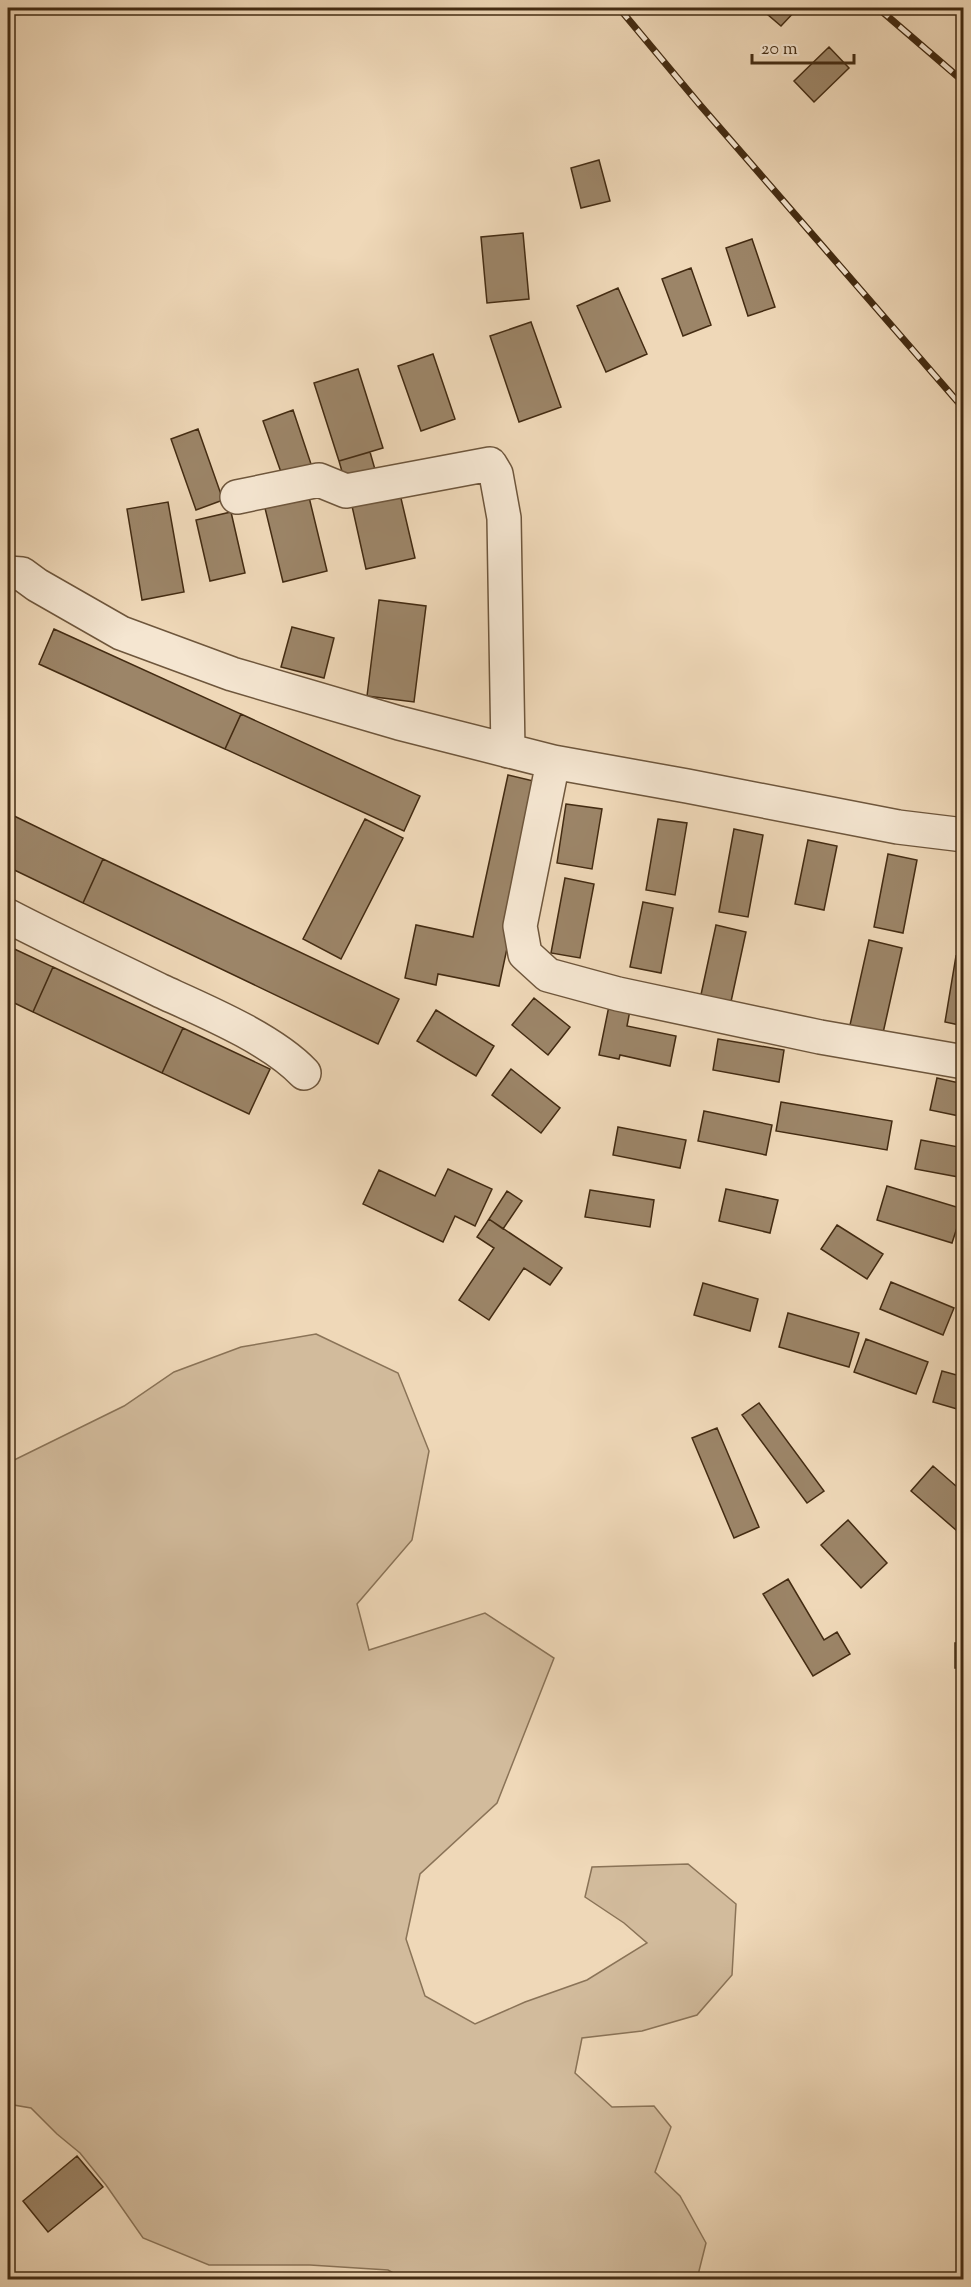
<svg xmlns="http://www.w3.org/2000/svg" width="971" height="2287" font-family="'Sorts Mill Goudy',serif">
  <rect width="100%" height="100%" fill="#efd8b8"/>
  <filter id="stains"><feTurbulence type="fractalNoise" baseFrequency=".00333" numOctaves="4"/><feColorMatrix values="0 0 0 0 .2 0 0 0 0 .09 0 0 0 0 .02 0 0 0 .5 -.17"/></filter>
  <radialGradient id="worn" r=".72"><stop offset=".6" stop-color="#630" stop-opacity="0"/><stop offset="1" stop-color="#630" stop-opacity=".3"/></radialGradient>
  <path fill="#d2bb9c" stroke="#8a7357" stroke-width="1.5" d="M316 1334 398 1373 429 1451 412 1540 357 1604 369 1650 485 1613 554 1658 497 1803 420 1874 406 1939 425 1996 475 2024 525 2002 587 1980 647 1943 624 1923 585 1897 592 1867 688 1864 736 1904 732 1975 697 2015 642 2031 582 2038 575 2073 612 2107 654 2106 671 2127 655 2172 680 2196 706 2243 697 2279 406 2280 388 2270 310 2265H209L143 2238 106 2185 80 2153 57 2134 31 2108 8 2104V1463L124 1406 174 1372 241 1347Z"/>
  <path fill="#9c8568" stroke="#432b12" stroke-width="1.5" d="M8 8H62V12L8 15Z
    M760 8H798L781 26Z
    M829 47 849 68 814 102 794 81Z
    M599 160 610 201 581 208 571 168Z
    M523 233 529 299 487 303 481 237Z
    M752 239 775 307 748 316 726 248Z
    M691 268 711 325 683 336 662 279Z
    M618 288 647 354 606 372 577 306Z
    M531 322 561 407 519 422 490 336Z
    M433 354 455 419 421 431 398 366Z
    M358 369 383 448 339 461 314 383Z
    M293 410 311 464 282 475 263 421Z
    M198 429 223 500 196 510 171 439Z
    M370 452 376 473 345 482 339 461Z
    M308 493 327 571 283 582 264 504Z
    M400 494 415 558 366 569 352 506Z
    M168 502 184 592 142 600 127 509Z
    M231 512 245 573 210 581 196 520Z
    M379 600 426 606 414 702 367 696Z
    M292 627 334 638 324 678 281 667Z
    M54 629 241 714 225 749 39 664Z
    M241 714 420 796 404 831 225 749Z
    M508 775 542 783 499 986 438 974 436 985 405 978 416 925 473 937Z
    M566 804 602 809 592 869 557 863Z
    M8 813 103 859 83 903 8 867Z
    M365 819 403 838 341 959 303 939Z
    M658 819 687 823 675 895 646 890Z
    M734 829 763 835 748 917 719 912Z
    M808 840 837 846 824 910 795 904Z
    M888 854 917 860 903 933 874 927Z
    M103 859 399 999 378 1044 83 903Z
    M565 878 594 884 580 958 551 953Z
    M643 902 673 908 661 973 630 967Z
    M716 925 746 932 729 1011 699 1004Z
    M869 940 902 948 881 1042 848 1034Z
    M8 946 53 967 33 1012 8 1000Z
    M956 956 964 958V1026L945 1022Z
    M53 967 183 1028 162 1073 33 1012Z
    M534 998 570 1027 548 1055 512 1025Z
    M610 1001 631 1005 627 1026 676 1036 670 1066 620 1055 619 1059 599 1055Z
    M436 1010 494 1046 476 1076 417 1041Z
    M183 1028 270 1069 249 1114 162 1073Z
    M718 1039 784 1050 779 1082 713 1070Z
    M511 1069 560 1108 541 1133 492 1095Z
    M937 1078 964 1084V1117L930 1110Z
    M781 1102 892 1121 887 1150 776 1131Z
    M704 1111 772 1125 766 1155 698 1141Z
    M618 1127 686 1140 680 1168 613 1155Z
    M921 1140 964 1148V1178L915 1169Z
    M448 1169 492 1189 475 1226 455 1216 443 1242 363 1204 379 1170 435 1196Z
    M887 1186 963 1209 952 1243 877 1220Z
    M726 1189 778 1200 770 1233 719 1221Z
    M590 1190 654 1200 650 1227 585 1217Z
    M507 1191 522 1201 503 1229 489 1219Z
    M489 1219 562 1268 550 1285 524 1268 489 1320 459 1300 494 1248 477 1237Z
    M837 1225 883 1254 867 1279 821 1249Z
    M891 1282 954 1308 943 1335 880 1309Z
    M703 1283 758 1299 750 1331 694 1315Z
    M788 1313 859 1333 849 1367 779 1347Z
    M866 1339 928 1362 916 1394 854 1372Z
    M942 1371 964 1377V1411L933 1402Z
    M759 1403 824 1491 807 1503 742 1415Z
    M717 1428 759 1527 734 1538 692 1438Z
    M933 1466 964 1493V1522L956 1530 911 1491Z
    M848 1520 887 1563 861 1588 821 1545Z
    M788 1579 824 1640 837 1632 850 1654 813 1676 763 1594Z
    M955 1643H964V1668H955Z
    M77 2156 103 2187 48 2232 23 2201Z"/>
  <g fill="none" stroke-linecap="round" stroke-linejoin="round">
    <g stroke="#6e563c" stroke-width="36">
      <path id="minor" d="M237 497 319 480 346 491 490 464 496 474 504 518 508 751
        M8 573 22 574 37 585 121 633 232 674 399 723 553 762 687 786 898 827 964 835
        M553 762 520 926 525 954 548 975 618 994 820 1037 964 1062
        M8 916C58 942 110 966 161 991 205 1011 272 1039 304 1073"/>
    </g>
    <use href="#minor" stroke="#f5e6d1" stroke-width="33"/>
    <g stroke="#432b12" stroke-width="7">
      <path id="rail" d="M619 8 700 105 964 409
        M878 8 964 82"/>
    </g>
    <use href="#rail" stroke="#f5e6d1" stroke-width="4.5" stroke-dasharray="14" stroke-linecap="butt"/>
  </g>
  <rect width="971" height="2287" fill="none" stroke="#efd8b8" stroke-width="30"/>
  <rect x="9" y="9" width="953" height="2269" fill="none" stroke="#432b12" stroke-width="3"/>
  <rect x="15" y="15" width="941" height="2257" fill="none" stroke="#432b12" stroke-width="1.5"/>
  <path d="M752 54v9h102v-9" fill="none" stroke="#432b12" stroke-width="3"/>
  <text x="761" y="54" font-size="18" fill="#432b12" stroke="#f5e6d1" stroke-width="4.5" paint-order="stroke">20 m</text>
  <rect width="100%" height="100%" filter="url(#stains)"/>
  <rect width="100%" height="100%" fill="url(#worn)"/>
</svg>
